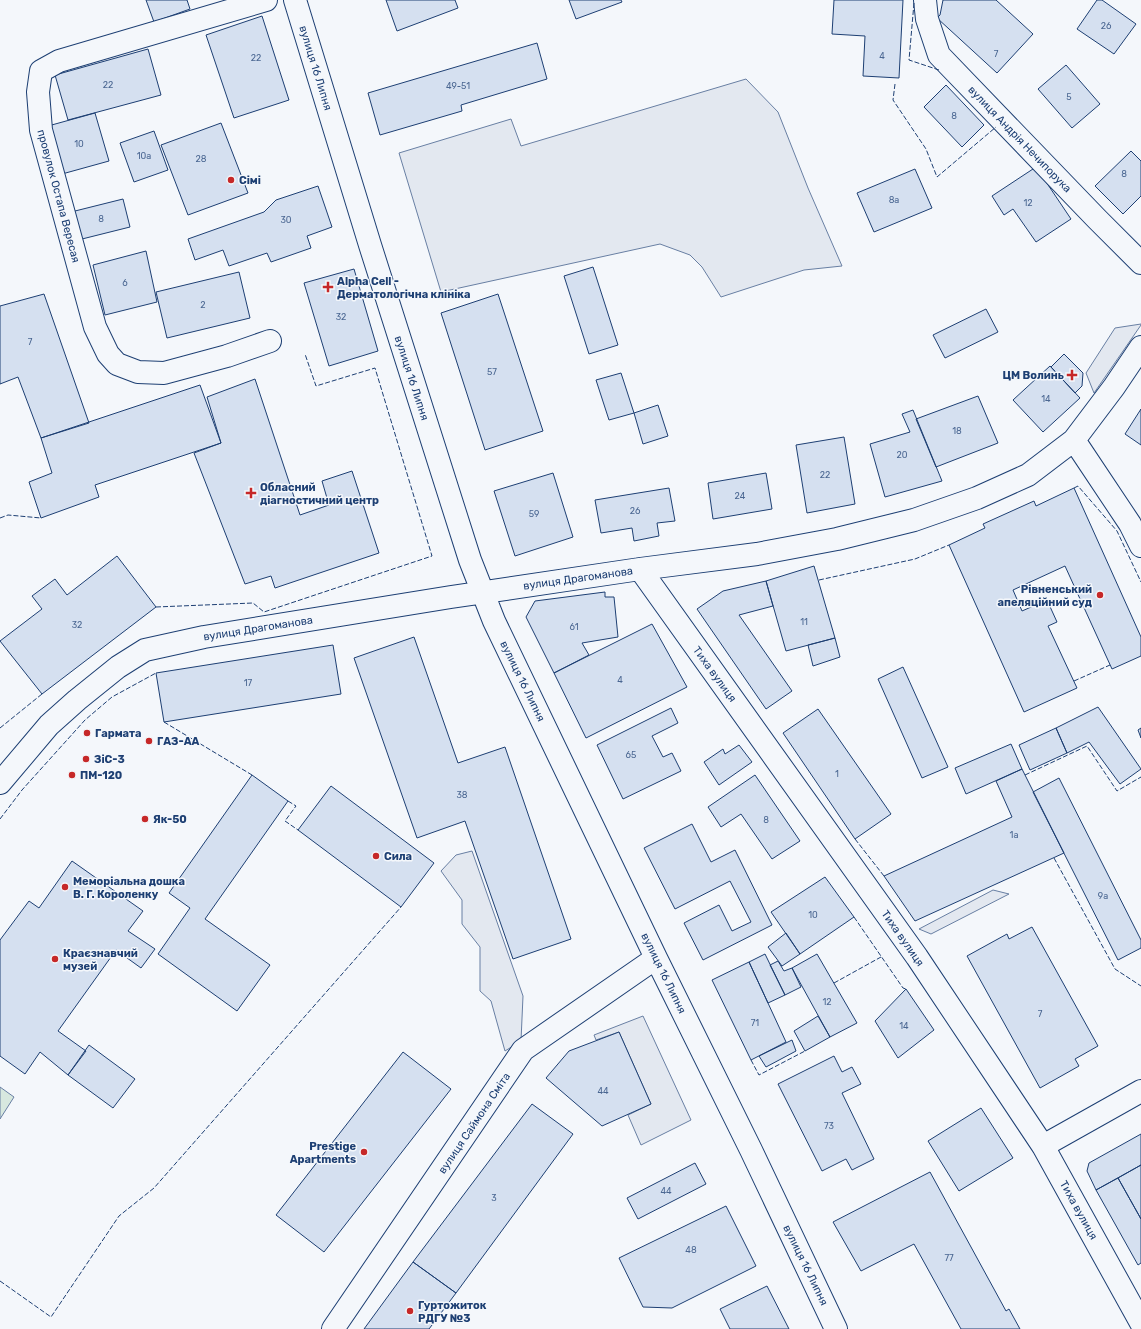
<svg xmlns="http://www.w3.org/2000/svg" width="1141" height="1329" font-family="Rubik,sans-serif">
  <rect width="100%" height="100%" fill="#f4f7fb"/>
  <path fill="#d7e8df" stroke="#687fa3" d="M0 1087 14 1097 0 1119Z"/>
  <path fill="#e3e8f0" stroke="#687fa3" d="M746 79 778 112 808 188 842 266 804 270 721 297 702 267 690 255 660 244 441 292 399 153 511 119 521 146Z
    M1141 324V325L1094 393 1086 373 1115 328Z
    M472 851 523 996 521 1041 505 1051 491 1001 480 991V947L462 924V900L441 871 456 855Z
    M993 890 1009 894 931 934 919 929Z
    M643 1016 691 1120 641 1145 628 1115 651 1104 619 1032 596 1040 594 1035Z"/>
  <path fill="#d5e0f0" stroke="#1d3f73" d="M146 0H187L190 9 154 22Z
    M386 0H455L458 8 397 31Z
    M569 0H621L622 2 576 19Z
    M834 0H903L899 78 863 76 865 36 832 34Z
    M943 0H996L1033 34 997 73 937 18 940 15Z
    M1097 0H1102L1136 24 1114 54 1077 29Z
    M262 16 289 100 234 118 206 35Z
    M537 43 547 79 461 105 462 111 380 135 368 93Z
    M148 49 161 95 68 120 55 75Z
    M1066 65 1100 104 1072 128 1038 89Z
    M946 85 984 125 962 147 924 107Z
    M95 113 109 161 62 174 48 126Z
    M221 123 248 193 188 215 161 145Z
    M154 131 168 170 134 182 120 143Z
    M1131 151 1141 161V196L1123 214 1095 186Z
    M1036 167 1071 219 1036 242 1013 209 1004 215 992 196Z
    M915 169 932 208 874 232 857 193Z
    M318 186 332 227 307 236 311 248 271 262 267 253 229 266 223 250 195 260 188 239 264 212 276 200Z
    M123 199 130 227 78 240 71 212Z
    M146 251 157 302 105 315 93 265Z
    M593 267 618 345 589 354 564 276Z
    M354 269 378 351 329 366 304 283Z
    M239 272 250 318 167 338 156 292Z
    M44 294 89 423 41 438 18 377 0 384V306Z
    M498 294 543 431 485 450 441 313Z
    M986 309 998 332 945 358 933 335Z
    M1064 354 1083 373 1082 386 1075 393 1051 367Z
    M1050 366 1080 398 1043 432 1013 400Z
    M621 373 634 413 609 420 596 380Z
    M255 379 300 515 329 505 322 481 352 471 379 553 275 588 271 576 245 584 194 453 221 443 207 397Z
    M200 385 221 443 95 485 99 497 41 518 29 482 52 473 41 438Z
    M978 396 998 443 936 467 916 419Z
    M658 405 668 436 643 444 634 413Z
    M1141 409V445L1125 434Z
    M913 410 942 481 885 497 870 444 910 432 902 414Z
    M844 437 855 504 807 513 796 445Z
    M553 473 573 537 515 556 494 491Z
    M766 473 772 509 713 519 708 483Z
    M669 488 675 521 657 523 659 536 634 541 632 528 601 533 595 500Z
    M1074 488 1141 637V656L1112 669 1065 566 1013 590 1022 611 1047 600 1057 622 1048 626 1077 688 1024 712 949 545 985 528 983 524 1034 501 1036 506Z
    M117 556 156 607 42 694 0 641 42 609 32 596 55 579 67 595Z
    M814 566 835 638 786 651 766 581Z
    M766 581 773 606 739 615 792 691 766 709 697 609 723 591Z
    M605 592V597H614L618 637 582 643 589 655 554 673 526 617 535 601Z
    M652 624 687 687 586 738 554 673Z
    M414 637 458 763 505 747 571 939 513 959 465 821 417 838 354 658Z
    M835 638 840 657 813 666 808 645Z
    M333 645 341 694 164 722 156 673Z
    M903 667 948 767 922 778 878 679Z
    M1098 707 1141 769 1120 784 1089 742 1067 753 1056 728Z
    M671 708 678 723 652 736 663 757 672 753 681 771 623 799 597 745Z
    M818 709 891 814 855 839 783 733Z
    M1056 728 1067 753 1030 770 1019 745Z
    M1141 728V738L1138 730Z
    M1011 744 1022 769 966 794 955 768Z
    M739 745 752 762 719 785 704 762 723 749 725 754Z
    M1022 769 1064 853 915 921 884 876 1012 817 996 781Z
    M252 775 288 801 205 919 270 965 237 1011 158 954 190 908 169 893Z
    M755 775 800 841 772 859 741 814 721 827 708 807Z
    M1059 778 1141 940V948L1118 960 1033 792Z
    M331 786 434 863 401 907 298 830Z
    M692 824 711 862 735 850 772 925 703 960 684 923 719 905 732 931 751 922 730 881 675 909 644 848Z
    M72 861 143 911 128 931 155 949 141 968 116 950 58 1031 86 1051 68 1075 40 1052 25 1074 0 1056V940L29 901 39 908Z
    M825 877 854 917 800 954 771 912Z
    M1032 927 1098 1046 1075 1059 1079 1066 1040 1088 967 956 1007 934 1009 939Z
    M786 933 800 954 782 966 768 947Z
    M765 954 785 995 768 1003 749 962Z
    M817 954 857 1023 830 1037 792 968Z
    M778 961 784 971 792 968 801 987 785 995 770 965Z
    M749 962 786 1042 751 1060 712 980Z
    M906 989 934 1030 898 1058 875 1021Z
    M818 1016 830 1037 805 1051 794 1031Z
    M619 1032 651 1104 602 1126 546 1078 569 1051Z
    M792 1040 796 1051 766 1067 759 1056Z
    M89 1045 135 1079 113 1108 68 1075Z
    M403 1052 451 1089 324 1252 276 1215Z
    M834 1056 842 1072 852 1067 861 1084 842 1093 874 1159 852 1170 846 1159 822 1171 778 1084Z
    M532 1104 573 1134 456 1293 413 1262Z
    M981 1108 1013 1158 959 1191 928 1141Z
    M1141 1134V1165L1096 1190 1087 1171 1089 1163Z
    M695 1163 706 1184 638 1219 627 1198Z
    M1141 1165V1219L1118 1178Z
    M930 1172 1006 1311 1009 1309 1020 1329H961L914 1244 861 1271 833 1222Z
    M1118 1178 1141 1219V1263L1138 1265 1096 1190Z
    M726 1206 756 1266 672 1308 643 1307 619 1258Z
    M413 1262 456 1293 429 1329H364Z
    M767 1286 789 1329H730L720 1309Z"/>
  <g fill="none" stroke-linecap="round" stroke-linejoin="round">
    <g stroke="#1d3f73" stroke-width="24">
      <path id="minor" d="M266 0 59 61 41 71 38 92 41 130 95 327 108 354 117 364 138 372 164 373 227 356 270 341
        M295 0 370 245 470 560 494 621 656 958 751 1150 836 1329
        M925 0 927 19 939 55 1097 219 1141 263
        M1074 440 1130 524 1141 546
        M640 569 917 957 1043 1146 1141 1323
        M0 783 49 725 77 700 118 667 145 650 204 637 451 597 640 569 757 554 837 539 914 520 977 498 1028 475 1074 440 1114 387 1141 347
        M1043 1146 1141 1091
        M333 1329 523 1050 656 958"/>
    </g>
    <use href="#minor" stroke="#f4f7fb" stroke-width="22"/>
    <path stroke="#1d3f73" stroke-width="1" stroke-dasharray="5 2" stroke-linecap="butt" d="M914 3 909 60 939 70
      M895 84 893 100 926 149 937 177 996 127
      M1074 488 1078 486 1117 531 1141 582
      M0 518 8 515 41 518
      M819 580 915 559 949 545
      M156 607 253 603 264 612 432 556 375 368 316 386 305 354
      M1074 681 1110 665
      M164 722 252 775
      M0 728 42 694
      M1025 775 1087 746 1117 791 1141 777
      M288 801 296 806 285 821 298 830
      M0 819 22 790 85 720 112 697 156 673
      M855 839 884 876
      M1054 858 1115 969 1141 986
      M854 917 903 988 906 989
      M834 983 881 957
      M751 1060 759 1075 805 1051
      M0 1281 51 1317 119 1216 154 1188 401 907"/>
  </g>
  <g fill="#c62828" stroke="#f4f7fb" stroke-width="1.5">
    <circle cx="231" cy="180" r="4"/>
    <path d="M326 281h4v4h4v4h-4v4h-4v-4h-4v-4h4z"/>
    <path d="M1070 369h4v4h4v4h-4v4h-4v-4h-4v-4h4z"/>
    <path d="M249 487h4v4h4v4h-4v4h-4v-4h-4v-4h4z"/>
    <circle cx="1100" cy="595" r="4"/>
    <circle cx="87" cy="733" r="4"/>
    <circle cx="149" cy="741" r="4"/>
    <circle cx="86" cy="759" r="4"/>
    <circle cx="72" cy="775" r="4"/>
    <circle cx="145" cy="819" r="4"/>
    <circle cx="376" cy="856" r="4"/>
    <circle cx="65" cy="887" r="4"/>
    <circle cx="55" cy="959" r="4"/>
    <circle cx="364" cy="1152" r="4"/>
    <circle cx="410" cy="1311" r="4"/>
  </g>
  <g text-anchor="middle" stroke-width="3" stroke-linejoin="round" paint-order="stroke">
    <g font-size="9" fill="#4b6792">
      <text x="1106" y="29">26</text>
      <text x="996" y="57">7</text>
      <text x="882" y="59">4</text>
      <text x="256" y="61">22</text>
      <text x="108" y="88">22</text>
      <text x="458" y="89">49-51</text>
      <text x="1069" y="100">5</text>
      <text x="954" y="119">8</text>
      <text x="79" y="147">10</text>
      <text x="144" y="159">10а</text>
      <text x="201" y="162">28</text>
      <text x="1124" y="177">8</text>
      <text x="894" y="203">8а</text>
      <text x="1028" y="206">12</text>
      <text x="101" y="222">8</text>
      <text x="286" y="223">30</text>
      <text x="125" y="286">6</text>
      <text x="203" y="308">2</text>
      <text x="341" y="320">32</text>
      <text x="30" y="345">7</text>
      <text x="492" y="375">57</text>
      <text x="1046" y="402">14</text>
      <text x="957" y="434">18</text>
      <text x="902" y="458">20</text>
      <text x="825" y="478">22</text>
      <text x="740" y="499">24</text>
      <text x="635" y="514">26</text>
      <text x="534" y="517">59</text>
      <text x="804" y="625">11</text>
      <text x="77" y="628">32</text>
      <text x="574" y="630">61</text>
      <text x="620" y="683">4</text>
      <text x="248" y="686">17</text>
      <text x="631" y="758">65</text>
      <text x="837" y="777">1</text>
      <text x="462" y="798">38</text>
      <text x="766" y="823">8</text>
      <text x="1014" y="838">1а</text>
      <text x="1103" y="899">9а</text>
      <text x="813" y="918">10</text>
      <text x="827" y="1005">12</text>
      <text x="1040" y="1017">7</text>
      <text x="755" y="1026">71</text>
      <text x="904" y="1029">14</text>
      <text x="603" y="1094">44</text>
      <text x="829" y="1129">73</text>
      <text x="666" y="1194">44</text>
      <text x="494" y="1201">3</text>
      <text x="691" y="1253">48</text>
      <text x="949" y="1261">77</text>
    </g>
    <g font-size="11" fill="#1d3f73" stroke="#f4f7fb">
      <text transform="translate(316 68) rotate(73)" y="4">вулиця 16 Липня</text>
      <text transform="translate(1020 139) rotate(46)" y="4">вулиця Андрія Нечипорука</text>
      <text transform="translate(59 196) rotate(75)" y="4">провулок Остапа Вересая</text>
      <text transform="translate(412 378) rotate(72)" y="4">вулиця 16 Липня</text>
      <text transform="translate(578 578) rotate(-8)" y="4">вулиця Драгоманова</text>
      <text transform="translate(258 628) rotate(-9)" y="4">вулиця Драгоманова</text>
      <text transform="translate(715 674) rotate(54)" y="4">Тиха вулиця</text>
      <text transform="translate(523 681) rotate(64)" y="4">вулиця 16 Липня</text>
      <text transform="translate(903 938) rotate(55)" y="4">Тиха вулиця</text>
      <text transform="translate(664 973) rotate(64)" y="4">вулиця 16 Липня</text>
      <text transform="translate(474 1123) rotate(-56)" y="4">вулиця Саймона Сміта</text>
      <text transform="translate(1079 1210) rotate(61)" y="4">Тиха вулиця</text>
      <text transform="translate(806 1265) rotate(64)" y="4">вулиця 16 Липня</text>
    </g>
    <g font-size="11" font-weight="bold" fill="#1d3f73" stroke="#f4f7fb" text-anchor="start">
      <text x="239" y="184">Сімі</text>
      <text x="337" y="285">Alpha Cell -<tspan x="337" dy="13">Дерматологічна клініка</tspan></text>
      <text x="1064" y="379" text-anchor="end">ЦМ Волинь</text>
      <text x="260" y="491">Обласний<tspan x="260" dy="13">діагностичний центр</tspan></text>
      <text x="1092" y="593" text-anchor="end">Рівненський<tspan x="1092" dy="13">апеляційний суд</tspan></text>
      <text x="95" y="737">Гармата</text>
      <text x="157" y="745">ГАЗ-АА</text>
      <text x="94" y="763">ЗіС-3</text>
      <text x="80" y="779">ПМ-120</text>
      <text x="153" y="823">Як-50</text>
      <text x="384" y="860">Сила</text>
      <text x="73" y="885">Меморіальна дошка<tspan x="73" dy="13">В. Г. Короленку</tspan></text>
      <text x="63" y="957">Краєзнавчий<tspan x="63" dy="13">музей</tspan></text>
      <text x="356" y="1150" text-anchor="end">Prestige<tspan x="356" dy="13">Apartments</tspan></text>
      <text x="418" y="1309">Гуртожиток<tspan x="418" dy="13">РДГУ №3</tspan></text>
    </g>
  </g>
</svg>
